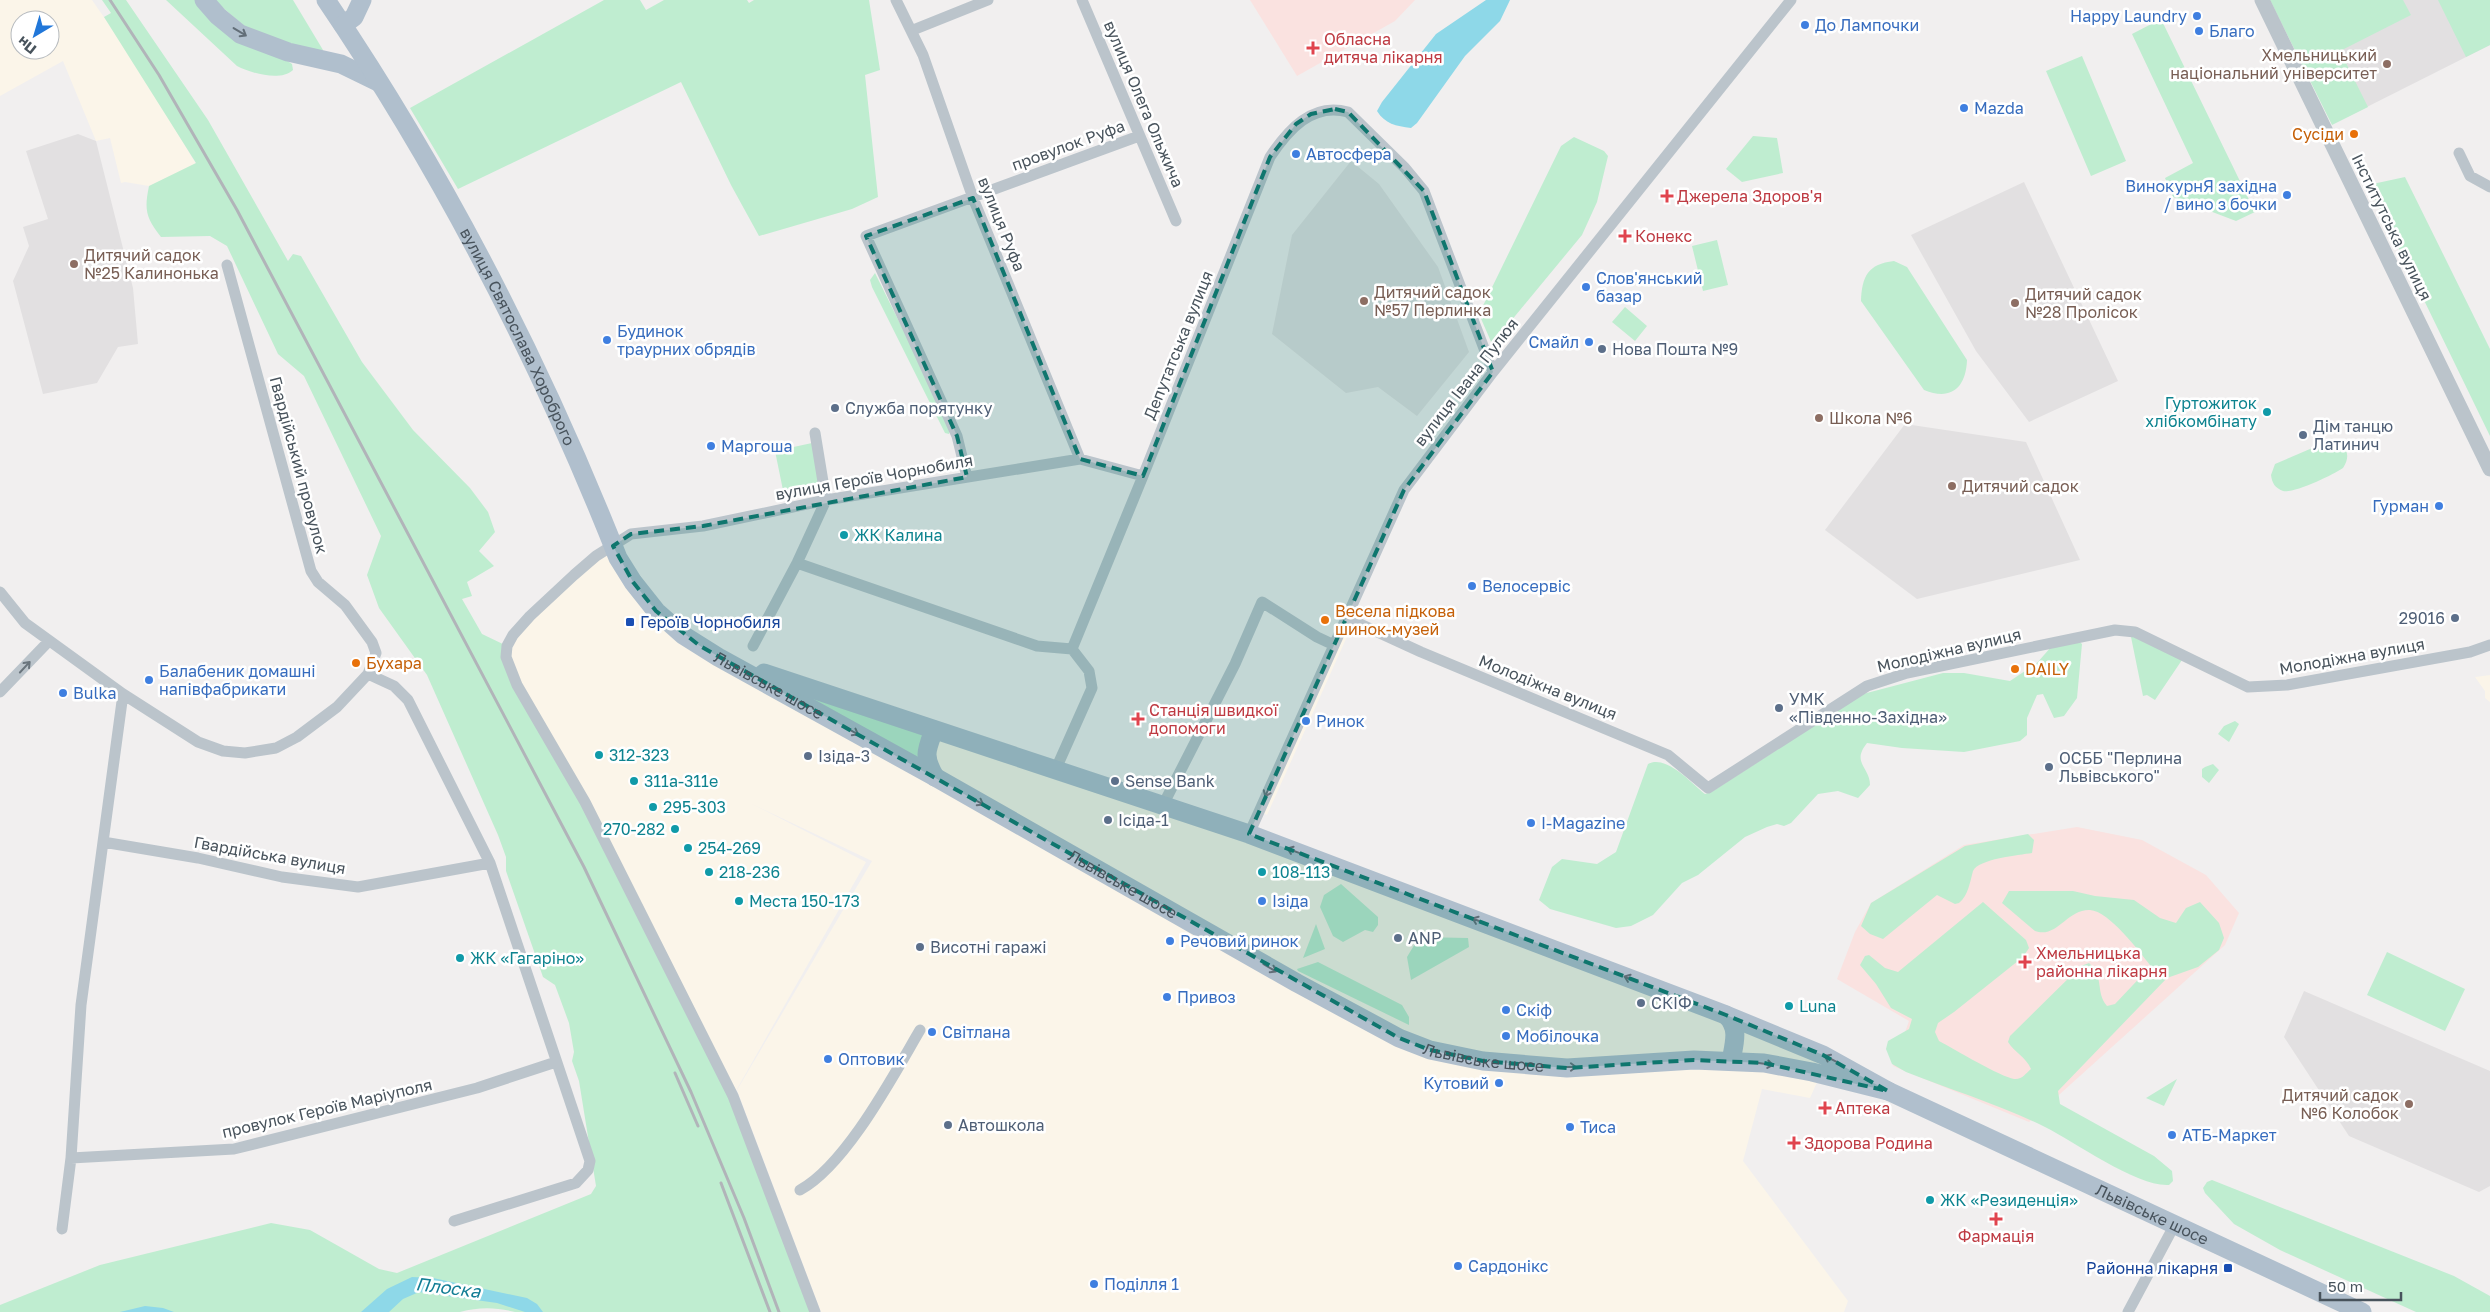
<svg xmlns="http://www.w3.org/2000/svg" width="2490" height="1312" font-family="'Golos Text',sans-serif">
  <rect width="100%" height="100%" fill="#f1efef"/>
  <path fill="#fbf5e9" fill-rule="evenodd" d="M0 0H92L133 59 196 164 149 186 125 182 121 183 110 138 96 141 63 61 0 96ZM20 20H50V50H20Z
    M605 551 624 585 740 674 1247 839 1826 1062 1810 1098 1762 1089 1743 1161 1848 1301 1844 1312H821L737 1090 872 861 750 803 866 862 733 1096 517 685 507 646 513 635Z
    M1344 628 1350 630 1267 815 1261 812Z
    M2490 675V702L2485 698V691L2475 677Z"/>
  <path fill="#e2e0e1" d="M2288 0H2490V45L2347 117Z
    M78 134 96 141 133 288 138 344 118 347 97 383 43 394 13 281 29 246 23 227 48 219 26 151Z
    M1351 161 1379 184 1438 267 1469 352 1417 416 1378 387 1346 393 1272 334 1292 235Z
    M2024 182 2118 381 2029 422 1976 351 1911 235Z
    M1905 424 2026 442 2080 560 1917 599 1825 530Z
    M2304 991 2490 1071V1186L2479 1192 2349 1136 2284 1037Z"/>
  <path fill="#fae2e0" d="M1250 0H1415L1395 21 1297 76Z
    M2077 827 2142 840 2206 875 2239 913 2225 945 2029 1122 1893 1066 1909 1021 1837 979 1855 932 1871 903 1964 845Z"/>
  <path fill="#bfedd0" d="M102 0H126L208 120 288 261 293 254 301 256 362 362 413 430 470 488 488 512 495 532 479 551 494 566 467 582 472 596 462 599 482 634 507 646 506 657 585 802 733 1096 815 1312H515C495 1307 479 1307 460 1312H0V1305L100 1265 271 1223 310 1230 379 1269 397 1273 591 1194 596 1186 579 1081 572 1061 574 1052 569 1023 555 985 543 977 506 871V857L498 835 427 675 379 608 367 575 381 536 304 376 278 354 227 246 210 236 161 237C146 218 144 210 149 186L196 163 104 17 111 13Z
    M166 0H196L292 64 293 70C280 82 251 73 237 66Z
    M214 0H293L323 50 320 52 251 32Z
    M604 0H640L646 10 664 0H747L749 3 754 0H869L880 70 865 75 878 197 852 209 759 236 731 185 681 82 458 189 410 108Z
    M2270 0H2403L2411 15 2340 51 2368 107 2332 125Z
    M2438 0H2490V45L2466 57Z
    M2161 19 2255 212 2236 221 2173 197 2165 178 2193 163 2132 34Z
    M2082 56 2126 161 2091 176 2046 71Z
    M1753 136 1777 138 1783 173 1742 182 1726 169Z
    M1574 137 1604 151 1608 156 1597 202 1582 235 1492 344 1479 314 1561 146Z
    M2405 177 2490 349V436L2368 185Z
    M1717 240 1728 285 1703 291 1692 246Z
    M1894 261 1907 267 1967 360C1966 388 1951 401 1924 390L1861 301C1862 276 1868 264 1894 261Z
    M875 273 935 394 950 430 949 434 945 433 872 287 870 280Z
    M1625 307 1647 326 1635 341 1612 322Z
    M2331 440C2346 443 2352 455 2343 468 2333 475 2293 494 2283 491 2275 488 2272 483 2271 475L2275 464Z
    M812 443 822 493 785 500 775 451Z
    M2130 632 2184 657 2155 700 2147 695 2143 696Z
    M2075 638 2082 644 2077 698 2064 716 2054 718 2043 694 2037 695 2027 718V735L2020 741 1964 752 1902 748 1867 743C1851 763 1870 767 1870 785L1858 798 1838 791 1818 794 1791 823 1784 826 1777 824 1767 827 1745 837 1698 875 1682 883 1653 915 1631 926 1616 928 1550 909 1539 900 1552 867 1562 859 1597 864 1616 852 1648 764C1666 754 1691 783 1705 794L1713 791 1863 694 1943 673H1964L2010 681 2037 663 2051 647Z
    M718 657 934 730 929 767Z
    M2235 721 2239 724 2229 742 2218 734 2224 726Z
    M2213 764 2219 770 2209 783 2202 777V769L2205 767Z
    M2028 834 2034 840 2032 853C2019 855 1978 859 1973 871 1970 882 1968 896 1959 903L1955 904 1937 895 1883 939 1870 934 1861 926 1871 903 1965 846Z
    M1341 884 1378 917V925L1373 932 1365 930 1343 942 1333 936 1320 907 1324 895Z
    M2009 891H2073L2095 896 2134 900 2160 918 2176 923 2186 908 2200 902 2219 923 2224 938 2219 950 2198 967 2167 978 2058 1091 2060 1104 2154 1156 2172 1171 2173 1181 2169 1185C2137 1187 2075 1142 2045 1127 2001 1105 1951 1090 1906 1072L1892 1064 1886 1049 1888 1041 1909 1029 1912 1019 1891 1008 1876 984 1860 965 1865 956 1869 955 1885 968 1898 972 1983 902 2026 940 2029 948 2023 957 1954 1012 1938 1023 1935 1032 1939 1041C1954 1049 2001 1077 2014 1079 2022 1080 2026 1073 2031 1069 2026 1057 2014 1052 2008 1042L2010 1036 2081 966 2089 963C2105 978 2095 992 2107 1006L2115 1004 2149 968 2150 965C2139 951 2109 911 2090 910 2067 909 2057 939 2035 931L2002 903Z
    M1316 924 1325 949 1303 958Z
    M1419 937 1468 938 1469 947 1411 980 1407 957Z
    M2387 952 2465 989 2445 1031 2367 995Z
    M1318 962 1402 1005 1409 1017V1025L1298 971 1297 969Z
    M2177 1079 2164 1106 2146 1098Z
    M2212 1180 2454 1276 2490 1296V1312H2416L2280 1250 2234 1224 2205 1193 2203 1188 2207 1182Z"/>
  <path fill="#8ed8e8" d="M1486 0H1510L1500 21 1465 56 1417 123 1411 128C1396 126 1385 124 1377 111L1382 102 1436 34Z
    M412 1277 433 1278 527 1298 537 1304 543 1312H525L497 1303 419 1292 403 1299 389 1312H361L387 1289Z
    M145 1306 163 1308 174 1312H120Z"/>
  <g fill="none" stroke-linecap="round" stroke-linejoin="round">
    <path stroke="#bbc4cb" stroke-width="11" d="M896 0 923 55 973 198 1080 459
      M1082 0 1176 221
      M913 30 988 0
      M2459 153 2470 176 2490 187
      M967 477 957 436 866 236 1139 136
      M797 563 1037 646 1072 649 1143 476 1270 157C1288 130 1312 102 1348 112L1405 168 1424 191 1493 372
      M0 592 25 623 123 694 198 742 223 751 245 753 276 748 297 737 337 707 368 674 376 653 372 642 345 605 318 582 311 571 227 265
      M1347 618 1421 652 1668 755 1708 788 1867 686 1907 673 2115 630 2135 632 2248 687 2287 685 2470 652 2490 645
      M753 646 797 563 826 500 815 433
      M368 674 394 686 408 700 490 863 590 1161 588 1170 576 1183 454 1221
      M0 692 49 641
      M1055 771 1092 688 1089 671 1072 649
      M1162 807 1235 664 1262 602 1317 637 1334 645
      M1249 834 1404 490 1493 372 1791 0
      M103 842 198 858 282 877 358 887 490 863
      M71 1158 234 1149 477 1088 556 1062
      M800 1190C846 1165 893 1076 920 1030
      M62 1229 71 1158 81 1005 123 694
      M815 1312 733 1096 585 802 517 685 506 657 507 646 513 635 530 616 574 575 596 556 631 534 703 526 826 500 1080 459 1143 476
      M2128 1312 2174 1226"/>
    <path stroke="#bbc4cb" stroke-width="15" d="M2262 0 2490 469"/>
    <g stroke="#b0bfcd" stroke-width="19">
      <path d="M204 0 218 16 240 34 288 52 341 64 378 82"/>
      <path id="s1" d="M326 0C444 174 541 363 618 558L633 582 656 611 683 635 718 657 935 777 1297 983 1399 1038 1430 1050 1483 1061 1567 1068 1694 1060 1764 1063 1812 1072 1888 1091"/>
      <path d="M343 25 354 17 362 0"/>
      <path id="s2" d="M764 673 1249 834 1726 1015 1823 1055 1888 1091 2362 1312"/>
      <path d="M934 730C926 751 923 756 935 777"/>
      <path d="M1726 1015C1740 1028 1734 1044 1731 1061"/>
    </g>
    <path stroke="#b1b4b9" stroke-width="3" d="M110 0 159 75 237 210 584 867 691 1092 744 1218 779 1312
      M675 1073 698 1126
      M721 1183 770 1312"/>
  </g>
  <defs><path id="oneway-shaft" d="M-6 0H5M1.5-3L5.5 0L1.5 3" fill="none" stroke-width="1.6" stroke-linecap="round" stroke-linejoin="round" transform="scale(1.25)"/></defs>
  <g stroke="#626e78">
    <use href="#oneway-shaft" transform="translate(240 32) rotate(31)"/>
    <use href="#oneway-shaft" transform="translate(852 731) rotate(29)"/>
    <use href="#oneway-shaft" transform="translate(977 801) rotate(30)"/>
    <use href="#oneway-shaft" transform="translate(1294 851) rotate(-159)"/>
    <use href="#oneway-shaft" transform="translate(1479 921) rotate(-159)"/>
    <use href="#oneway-shaft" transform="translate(1270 968) rotate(30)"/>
    <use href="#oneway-shaft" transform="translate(1631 979) rotate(-159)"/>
    <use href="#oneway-shaft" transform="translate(1831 1059) rotate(-153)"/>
    <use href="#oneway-shaft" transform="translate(1766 1064) rotate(8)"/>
    <use href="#oneway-shaft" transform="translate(1569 1067)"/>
  </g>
  <g stroke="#6a757d">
    <use href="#oneway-shaft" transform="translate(25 667) rotate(-47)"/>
    <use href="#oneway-shaft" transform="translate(1268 790) rotate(114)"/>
  </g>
  <path fill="#0f766e" fill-opacity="0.2" stroke="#0f766e" stroke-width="4" stroke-dasharray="10 6" stroke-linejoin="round" d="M1335 109 1348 112 1424 191 1493 372 1404 490 1249 834 1726 1015 1823 1055 1888 1091 1764 1063 1694 1060 1567 1068 1483 1061 1430 1050 1399 1038 700 646 656 611 633 582 613 546 631 534 703 526 967 477 957 436 866 236 973 198 1080 459 1143 476 1270 157 1296 124 1311 114Z"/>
  <g fill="#3f7fe0" stroke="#fff" stroke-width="2">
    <circle cx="2197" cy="16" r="5"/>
    <circle cx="1805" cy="25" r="5"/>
    <circle cx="2199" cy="31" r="5"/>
    <circle cx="1964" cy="108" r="5"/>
    <circle cx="1296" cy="154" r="5"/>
    <circle cx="2287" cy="195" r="5"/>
    <circle cx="1586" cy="287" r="5"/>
    <circle cx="607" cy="340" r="5"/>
    <circle cx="1589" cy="342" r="5"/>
    <circle cx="711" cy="446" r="5"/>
    <circle cx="2439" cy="506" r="5"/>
    <circle cx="1472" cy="586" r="5"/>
    <circle cx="149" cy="680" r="5"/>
    <circle cx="63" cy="693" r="5"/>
    <circle cx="1306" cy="721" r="5"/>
    <circle cx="1531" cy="823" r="5"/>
    <circle cx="1262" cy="901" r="5"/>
    <circle cx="1170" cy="941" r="5"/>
    <circle cx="1167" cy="997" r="5"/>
    <circle cx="1506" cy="1010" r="5"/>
    <circle cx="932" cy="1032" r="5"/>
    <circle cx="1506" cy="1036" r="5"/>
    <circle cx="828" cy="1059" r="5"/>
    <circle cx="1499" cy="1083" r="5"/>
    <circle cx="1570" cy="1127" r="5"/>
    <circle cx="2172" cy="1135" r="5"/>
    <circle cx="1458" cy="1266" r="5"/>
    <circle cx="1094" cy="1284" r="5"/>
  </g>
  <g fill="#e0444e" stroke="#fff" stroke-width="2">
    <path d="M1310.5 40.5h5v5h5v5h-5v5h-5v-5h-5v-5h5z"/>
    <path d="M1664.5 188.5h5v5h5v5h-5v5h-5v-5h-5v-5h5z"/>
    <path d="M1622.5 228.5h5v5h5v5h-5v5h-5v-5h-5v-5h5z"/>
    <path d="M1135.5 711.5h5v5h5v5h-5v5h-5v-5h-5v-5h5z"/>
    <path d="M2022.5 954.5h5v5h5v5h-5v5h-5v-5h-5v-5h5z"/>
    <path d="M1822.5 1100.5h5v5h5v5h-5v5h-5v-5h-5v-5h5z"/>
    <path d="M1791.5 1135.5h5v5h5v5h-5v5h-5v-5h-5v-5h5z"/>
    <path d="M1993.5 1211.5h5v5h5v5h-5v5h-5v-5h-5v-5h5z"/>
  </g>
  <g fill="#8d6e63" stroke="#fff" stroke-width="2">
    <circle cx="2387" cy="64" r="5"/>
    <circle cx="74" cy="264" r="5"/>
    <circle cx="1364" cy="301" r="5"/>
    <circle cx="2015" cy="303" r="5"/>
    <circle cx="1819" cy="418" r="5"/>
    <circle cx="1952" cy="486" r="5"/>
    <circle cx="2409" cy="1104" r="5"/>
  </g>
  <g fill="#e8710a" stroke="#fff" stroke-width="2">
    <circle cx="2354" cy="134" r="5"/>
    <circle cx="1325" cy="620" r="5"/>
    <circle cx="356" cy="663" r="5"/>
    <circle cx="2015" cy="669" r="5"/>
  </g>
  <g fill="#5c6f8a" stroke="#fff" stroke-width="2">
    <circle cx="1602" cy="349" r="5"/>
    <circle cx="835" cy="408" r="5"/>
    <circle cx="2303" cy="435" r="5"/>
    <circle cx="2455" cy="618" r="5"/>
    <circle cx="1779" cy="708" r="5"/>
    <circle cx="808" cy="756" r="5"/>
    <circle cx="2049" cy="767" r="5"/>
    <circle cx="1115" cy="781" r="5"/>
    <circle cx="1108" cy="820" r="5"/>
    <circle cx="1398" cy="938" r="5"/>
    <circle cx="920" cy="947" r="5"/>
    <circle cx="1641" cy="1003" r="5"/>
    <circle cx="948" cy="1125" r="5"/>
  </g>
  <g fill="#0f9aa8" stroke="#fff" stroke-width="2">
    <circle cx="2267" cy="412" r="5"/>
    <circle cx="844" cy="535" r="5"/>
    <circle cx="599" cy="755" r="5"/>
    <circle cx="634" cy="781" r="5"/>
    <circle cx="653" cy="807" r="5"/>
    <circle cx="675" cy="829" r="5"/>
    <circle cx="688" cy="848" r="5"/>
    <circle cx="709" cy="872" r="5"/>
    <circle cx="1262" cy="872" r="5"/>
    <circle cx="739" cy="901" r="5"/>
    <circle cx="460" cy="958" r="5"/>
    <circle cx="1789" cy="1006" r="5"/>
    <circle cx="1930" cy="1200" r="5"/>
  </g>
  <g fill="#1a4fb4" stroke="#fff" stroke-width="2">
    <rect x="625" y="617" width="10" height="10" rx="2.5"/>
    <rect x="2223" y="1263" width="10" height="10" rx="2.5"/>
  </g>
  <g text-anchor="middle" stroke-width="5" stroke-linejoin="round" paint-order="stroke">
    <g font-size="16" fill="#366cbe" stroke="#fff" text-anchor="start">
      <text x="2187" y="22" text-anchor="end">Happy Laundry</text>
      <text x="1815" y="31">До Лампочки</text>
      <text x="2209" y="37">Благо</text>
      <text x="1974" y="114">Mazda</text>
      <text x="1306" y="160">Автосфера</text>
      <text x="2277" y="192" text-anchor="end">ВинокурнЯ західна<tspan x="2277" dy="18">/ вино з бочки</tspan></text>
      <text x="1596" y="284">Слов'янський<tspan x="1596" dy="18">базар</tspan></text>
      <text x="617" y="337">Будинок<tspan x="617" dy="18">траурних обрядів</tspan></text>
      <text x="1579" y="348" text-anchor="end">Смайл</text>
      <text x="721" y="452">Маргоша</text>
      <text x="2429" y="512" text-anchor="end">Гурман</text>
      <text x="1482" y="592">Велосервіс</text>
      <text x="159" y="677">Балабеник домашні<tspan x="159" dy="18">напівфабрикати</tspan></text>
      <text x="73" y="699">Bulka</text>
      <text x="1316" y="727">Ринок</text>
      <text x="1541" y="829">I-Magazine</text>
      <text x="1272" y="907">Ізіда</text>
      <text x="1180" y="947">Речовий ринок</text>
      <text x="1177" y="1003">Привоз</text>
      <text x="1516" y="1016">Скіф</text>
      <text x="942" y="1038">Світлана</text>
      <text x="1516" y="1042">Мобілочка</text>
      <text x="838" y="1065">Оптовик</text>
      <text x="1489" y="1089" text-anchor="end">Кутовий</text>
      <text x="1580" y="1133">Тиса</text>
      <text x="2182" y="1141">АТБ-Маркет</text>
      <text x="1468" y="1272">Сардонікс</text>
      <text x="1104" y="1290">Поділля 1</text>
    </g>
    <g font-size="16" fill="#be3a42" stroke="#fff" text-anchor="start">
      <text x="1324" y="45">Обласна<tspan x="1324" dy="18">дитяча лікарня</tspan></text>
      <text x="1677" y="202">Джерела Здоров'я</text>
      <text x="1635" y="242">Конекс</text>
      <text x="1149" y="716">Станція швидкої<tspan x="1149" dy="18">допомоги</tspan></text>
      <text x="2036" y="959">Хмельницька<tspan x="2036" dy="18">районна лікарня</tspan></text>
      <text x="1835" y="1114">Аптека</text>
      <text x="1804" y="1149">Здорова Родина</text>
      <text x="1996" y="1242" text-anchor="middle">Фармація</text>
    </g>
    <g font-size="16" fill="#785e54" stroke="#fff" text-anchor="start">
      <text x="2377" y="61" text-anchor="end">Хмельницький<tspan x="2377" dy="18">національний університет</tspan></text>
      <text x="84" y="261">Дитячий садок<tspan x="84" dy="18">№25 Калинонька</tspan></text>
      <text x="1374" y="298">Дитячий садок<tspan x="1374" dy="18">№57 Перлинка</tspan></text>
      <text x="2025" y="300">Дитячий садок<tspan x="2025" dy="18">№28 Пролісок</tspan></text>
      <text x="1829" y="424">Школа №6</text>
      <text x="1962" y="492">Дитячий садок</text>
      <text x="2399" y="1101" text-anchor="end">Дитячий садок<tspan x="2399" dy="18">№6 Колобок</tspan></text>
    </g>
    <g font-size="16" fill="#48535c" stroke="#fff">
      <text transform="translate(1144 104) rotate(67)" y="6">вулиця Олега Ольжича</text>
      <text transform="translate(1068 145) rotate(-20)" y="6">провулок Руфа</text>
      <text transform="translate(1002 224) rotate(68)" y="6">вулиця Руфа</text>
      <text transform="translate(2392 227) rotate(64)" y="6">Інститутська вулиця</text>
      <text dy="6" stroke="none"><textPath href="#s1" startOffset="388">вулиця Святослава Хороброго</textPath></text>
      <text transform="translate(1178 345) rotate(-68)" y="6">Депутатська вулиця</text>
      <text transform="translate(1466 382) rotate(-52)" y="6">вулиця Івана Пулюя</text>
      <text transform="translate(299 465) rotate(75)" y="6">Гвардійський провулок</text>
      <text transform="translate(874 477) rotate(-10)" y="6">вулиця Героїв Чорнобиля</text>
      <text transform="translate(1949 650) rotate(-13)" y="6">Молодіжна вулиця</text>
      <text transform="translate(2352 656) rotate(-10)" y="6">Молодіжна вулиця</text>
      <text transform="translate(1548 687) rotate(22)" y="6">Молодіжна вулиця</text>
      <text dy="6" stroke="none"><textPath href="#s1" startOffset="832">Львівське шосе</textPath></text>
      <text transform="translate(270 855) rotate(10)" y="6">Гвардійська вулиця</text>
      <text dy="6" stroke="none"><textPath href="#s1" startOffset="1238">Львівське шосе</textPath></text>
      <text dy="6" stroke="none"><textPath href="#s1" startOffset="1642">Львівське шосе</textPath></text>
      <text transform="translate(327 1108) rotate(-13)" y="6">провулок Героїв Маріуполя</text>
      <text dy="6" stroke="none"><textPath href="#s2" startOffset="1492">Львівське шосе</textPath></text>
    </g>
    <g font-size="16" fill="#c56008" stroke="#fff" text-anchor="start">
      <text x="2344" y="140" text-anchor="end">Сусіди</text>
      <text x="1335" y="617">Весела підкова<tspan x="1335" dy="18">шинок-музей</tspan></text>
      <text x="366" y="669">Бухара</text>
      <text x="2025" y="675">DAILY</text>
    </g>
    <g font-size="16" fill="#4e5e75" stroke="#fff" text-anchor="start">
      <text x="1612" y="355">Нова Пошта №9</text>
      <text x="845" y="414">Служба порятунку</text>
      <text x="2313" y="432">Дім танцю<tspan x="2313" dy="18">Латинич</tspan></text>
      <text x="2445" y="624" text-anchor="end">29016</text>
      <text x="1789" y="705">УМК<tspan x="1789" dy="18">«Південно-Західна»</tspan></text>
      <text x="818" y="762">Ізіда-3</text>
      <text x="2059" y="764">ОСББ "Перлина<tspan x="2059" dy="18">Львівського"</tspan></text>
      <text x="1125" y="787">Sense Bank</text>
      <text x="1118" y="826">Ісіда-1</text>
      <text x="1408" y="944">ANP</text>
      <text x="930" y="953">Висотні гаражі</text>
      <text x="1651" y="1009">СКІФ</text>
      <text x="958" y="1131">Автошкола</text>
    </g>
    <g font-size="16" fill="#0d838f" stroke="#fff" text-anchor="start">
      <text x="2257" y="409" text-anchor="end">Гуртожиток<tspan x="2257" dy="18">хлібкомбінату</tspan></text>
      <text x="854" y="541">ЖК Калина</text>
      <text x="609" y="761">312-323</text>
      <text x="644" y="787">311а-311е</text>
      <text x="663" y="813">295-303</text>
      <text x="665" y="835" text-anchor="end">270-282</text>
      <text x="698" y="854">254-269</text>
      <text x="719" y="878">218-236</text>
      <text x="1272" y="878">108-113</text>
      <text x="749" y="907">Места 150-173</text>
      <text x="470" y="964">ЖК «Гагаріно»</text>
      <text x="1799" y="1012">Luna</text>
      <text x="1940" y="1206">ЖК «Резиденція»</text>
    </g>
    <g font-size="16" fill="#164399" stroke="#fff" text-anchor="start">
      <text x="640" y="628">Героїв Чорнобиля</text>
      <text x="2218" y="1274" text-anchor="end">Районна лікарня</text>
    </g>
    <g font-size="18" font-style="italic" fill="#127d95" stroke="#fff">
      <text transform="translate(448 1288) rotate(7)" y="6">Плоска</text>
    </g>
  </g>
  <g transform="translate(35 35) rotate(218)"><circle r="24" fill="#ffffff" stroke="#b6babe"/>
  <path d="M0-4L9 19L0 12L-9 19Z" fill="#2177d9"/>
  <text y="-8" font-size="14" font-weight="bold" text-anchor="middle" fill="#48535c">Пн</text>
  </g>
  <path d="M2320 1292v8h81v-8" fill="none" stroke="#48535c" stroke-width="2.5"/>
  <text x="2328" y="1292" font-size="15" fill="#48535c" stroke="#ffffff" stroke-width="4" paint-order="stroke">50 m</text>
</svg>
